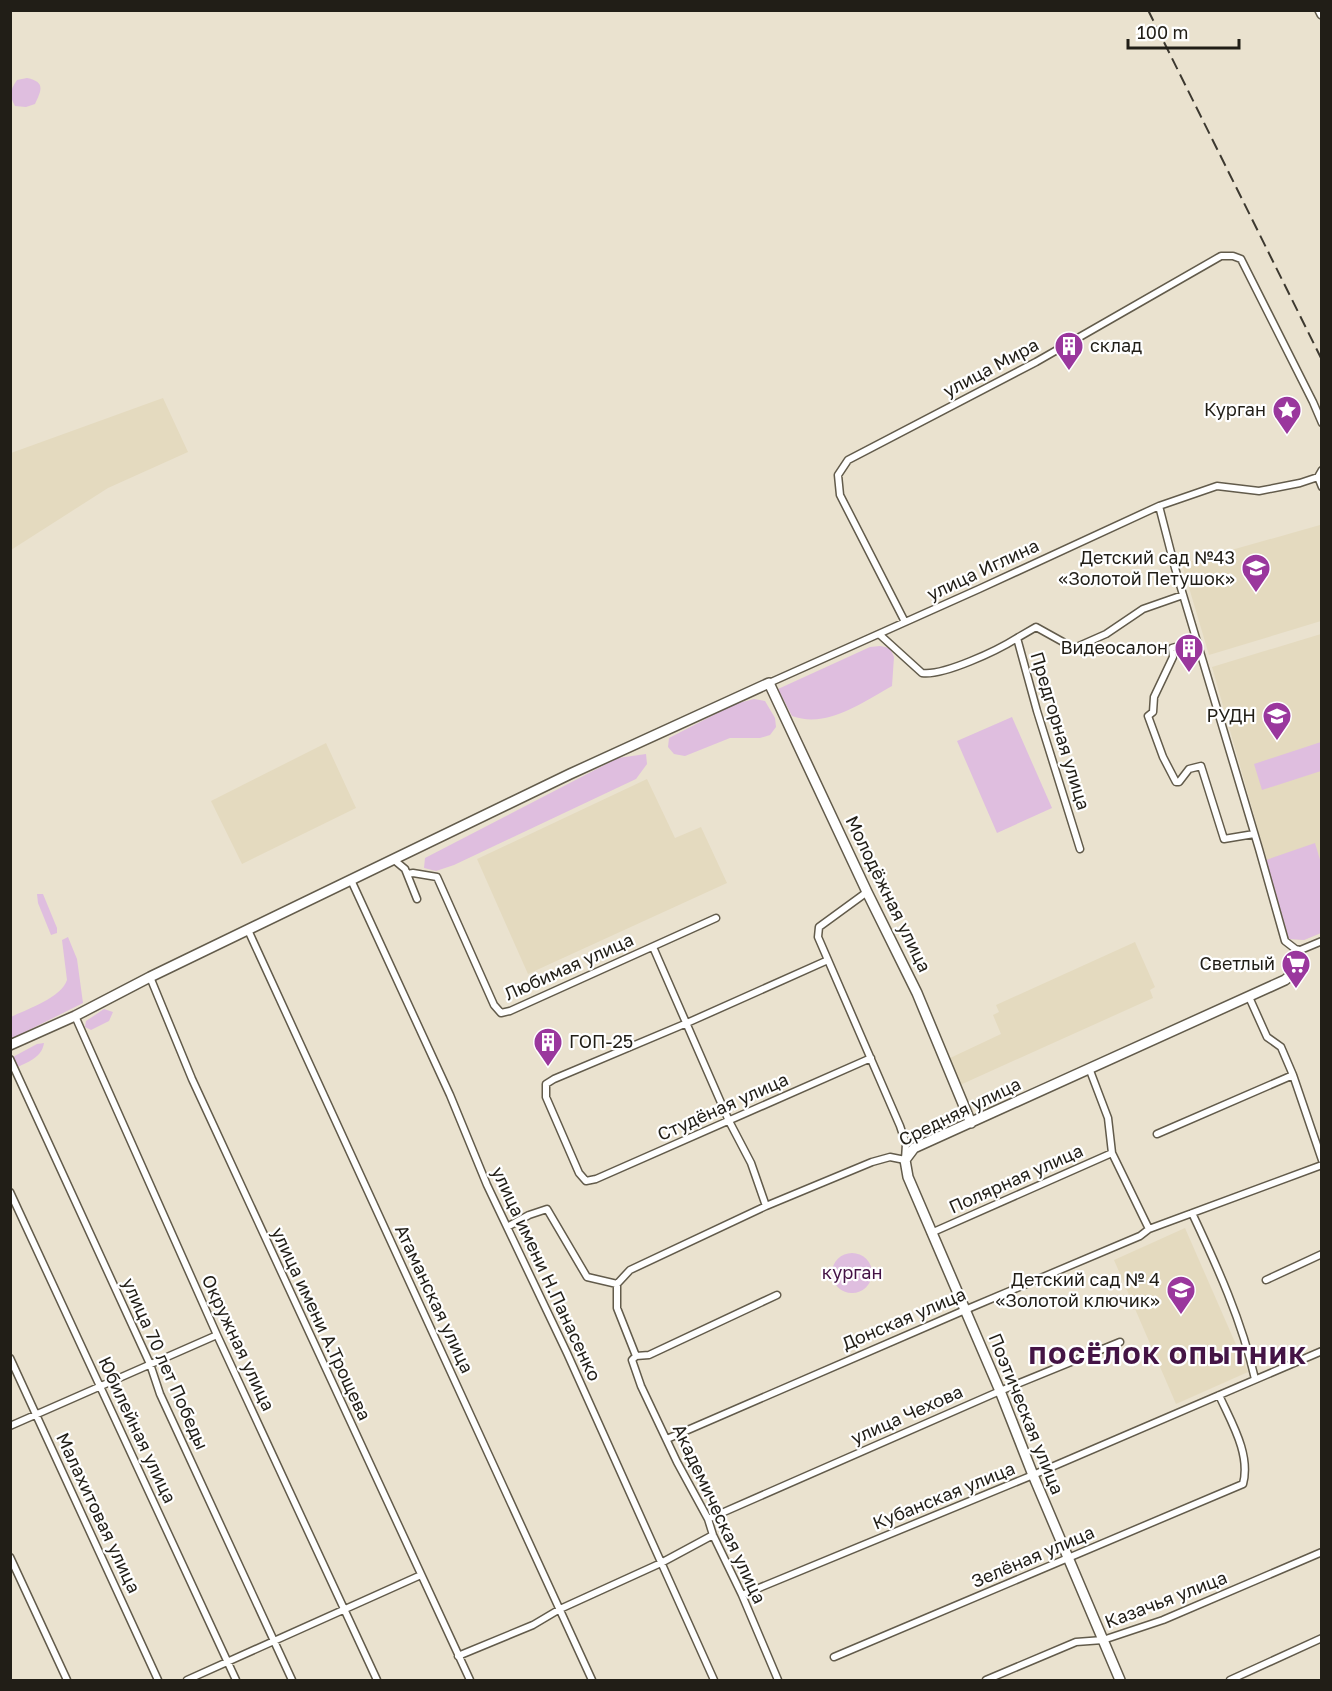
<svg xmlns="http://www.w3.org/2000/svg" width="1332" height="1691" font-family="'Golos Text',sans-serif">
  <rect width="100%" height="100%" fill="#eae2cf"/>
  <path fill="#e4dabf" d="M163 398 188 452 108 488 11 550V453Z
    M1320 525 1322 531 1321 621 1209 655 1182 564Z
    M1321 634V933L1304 940 1289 939 1212 667Z
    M326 743 356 808 242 864 211 801Z
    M647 779 675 838 701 827 727 883 528 974 477 859Z
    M1135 942 1155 987 1150 990 1153 998 960 1085 948 1059 1001 1034 993 1015 999 1012 996 1005Z
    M1185 1228 1248 1372 1176 1404 1114 1260Z"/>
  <path fill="#dfbedf" d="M27 78C45 82 42 89 35 104L26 107 15 106C9 95 10 90 17 80Z
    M880 646 890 648 894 657 892 686C863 702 827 729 792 716L778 689 870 647Z
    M754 699 765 701 775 718 776 727 770 735 760 738H730L685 756 674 754 668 747 669 738 735 704Z
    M1012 717 1052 808 997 833 957 741Z
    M1321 742V771L1262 790 1254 764Z
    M646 754 647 764 636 779 454 865 436 871 424 868 425 858 618 758Z
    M1315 843 1321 863V933L1304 940 1289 939 1266 860Z
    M37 894H43L57 928V933L51 935 38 903Z
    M68 937 77 959 83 1003 11 1039V1017C27 1009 61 998 67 980L62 940Z
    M104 1009 113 1012 109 1021 91 1030 85 1027 86 1021Z
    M44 1043C42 1059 23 1064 11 1070V1058L37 1044Z
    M832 1273a20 20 0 1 1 40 0a20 20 0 1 1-40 0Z"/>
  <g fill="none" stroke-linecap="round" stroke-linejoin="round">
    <g stroke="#625b4b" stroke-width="9">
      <path id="street" d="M1322 470 1318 477 1322 487
        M1159 506 1175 568 1259 849 1285 941 1298 951 1322 941
        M905 622 840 495 838 475 848 460 1036 362 1221 256H1233L1241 259 1313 402 1322 423
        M879 634 922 673C944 676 998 650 1017 638L1037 711 1080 849
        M1017 638 1036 627 1063 642 1072 649 1106 634 1143 609 1183 595
        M1197 641 1172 648 1173 657 1154 697 1153 712 1148 716 1163 757 1176 782H1179L1189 769 1201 766 1224 839 1254 834
        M769 683 979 589 1159 506 1217 486 1259 491 1300 483 1318 477
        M393 859 405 869 417 899
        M407 874 413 873 437 877 494 1005 501 1013 510 1011 716 918
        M351 880 450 1095 487 1185 567 1353 714 1680
        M248 930 592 1680
        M653 947 729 1121 751 1163 766 1206
        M828 960 687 1023 554 1079 546 1084V1097L579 1173 586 1181 596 1179 871 1058
        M150 977 192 1079 470 1680
        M1249 997 1267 1037 1281 1047 1293 1075 1322 1160
        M75 1016 217 1335 377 1680
        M10 1059 150 1364 160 1394 292 1680
        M1089 1068 1108 1118 1112 1153 1149 1229
        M1157 1134 1293 1075
        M10 1192 236 1680
        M1192 1213C1217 1266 1242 1321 1255 1379
        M507 1227 529 1215 547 1209 587 1277 617 1284 630 1270 766 1206 872 1162 890 1157 905 1160 906 1144 900 1126 818 937 819 927 867 892
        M931 1233 1112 1153
        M1266 1280 1322 1254
        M617 1284V1308L636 1356
        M636 1356 632 1360 641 1386 677 1462 708 1519 713 1535 742 1595 778 1680
        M636 1356 649 1355 777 1295
        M10 1358 158 1680
        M10 1426 217 1335
        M667 1439 965 1310 1140 1236 1149 1229 1322 1165
        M708 1519 1000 1391 1120 1342
        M10 1557 67 1680
        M742 1595 1033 1475 1322 1351
        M458 1656 533 1625 560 1609 661 1563 713 1535
        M834 1657 1243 1484C1251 1454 1231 1422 1219 1395
        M187 1680 421 1575
        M986 1680 1076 1642 1103 1640 1163 1620 1322 1552
        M1230 1680 1322 1638"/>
    </g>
    <g stroke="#625b4b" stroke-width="12">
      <path id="secondary" d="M1320 10 1322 14
        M10 1045 75 1016 150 977 570 774 769 683 867 892 917 993 971 1123
        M1120 1680 1033 1475 1000 1391 908 1177 905 1160 914 1148 1285 980 1291 975 1298 951"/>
    </g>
    <use href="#street" stroke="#fff" stroke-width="6"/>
    <use href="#secondary" stroke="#fff" stroke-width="9"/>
    <path stroke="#3d3930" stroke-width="2" stroke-dasharray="12 6" stroke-linecap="butt" d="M1148 10 1322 360"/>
  </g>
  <defs>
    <g id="building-pin" transform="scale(1.5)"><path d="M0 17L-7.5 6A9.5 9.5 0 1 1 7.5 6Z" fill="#9a379d" stroke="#fff"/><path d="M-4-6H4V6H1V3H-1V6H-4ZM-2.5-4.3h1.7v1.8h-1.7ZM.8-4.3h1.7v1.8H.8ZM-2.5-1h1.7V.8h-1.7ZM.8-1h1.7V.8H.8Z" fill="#fff"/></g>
    <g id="sight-pin" transform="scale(1.5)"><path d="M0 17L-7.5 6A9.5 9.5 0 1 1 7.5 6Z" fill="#9a379d" stroke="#fff"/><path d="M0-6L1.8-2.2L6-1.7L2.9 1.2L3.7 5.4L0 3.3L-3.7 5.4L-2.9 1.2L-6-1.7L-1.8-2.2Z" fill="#fff"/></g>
    <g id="school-pin" transform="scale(1.5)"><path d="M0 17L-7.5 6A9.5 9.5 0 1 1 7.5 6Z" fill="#9a379d" stroke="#fff"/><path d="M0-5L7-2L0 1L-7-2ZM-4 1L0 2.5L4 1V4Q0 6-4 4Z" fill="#fff"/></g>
    <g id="university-pin" transform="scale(1.5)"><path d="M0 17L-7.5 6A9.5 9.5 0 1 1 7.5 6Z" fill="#9a379d" stroke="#fff"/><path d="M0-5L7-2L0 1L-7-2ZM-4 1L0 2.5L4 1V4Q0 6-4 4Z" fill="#fff"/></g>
    <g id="supermarket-pin" transform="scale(1.5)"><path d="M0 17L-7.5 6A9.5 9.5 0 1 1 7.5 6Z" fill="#9a379d" stroke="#fff"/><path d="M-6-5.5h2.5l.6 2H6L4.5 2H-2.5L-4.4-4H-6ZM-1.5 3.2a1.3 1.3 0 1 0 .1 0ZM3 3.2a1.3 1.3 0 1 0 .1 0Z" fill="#fff"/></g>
  </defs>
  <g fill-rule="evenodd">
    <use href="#building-pin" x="1069" y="346"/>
    <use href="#sight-pin" x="1287" y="410"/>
    <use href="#school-pin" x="1256" y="568"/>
    <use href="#building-pin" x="1189" y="648"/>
    <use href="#university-pin" x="1277" y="716"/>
    <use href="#supermarket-pin" x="1296" y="964"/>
    <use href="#building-pin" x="548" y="1042"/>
    <use href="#school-pin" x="1181" y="1290"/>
  </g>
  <g text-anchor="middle" stroke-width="4.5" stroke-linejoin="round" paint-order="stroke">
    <g font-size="18" fill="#211e17" stroke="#fff" text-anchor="end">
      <text x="1090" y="352" text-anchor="start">склад</text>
      <text x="1266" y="416">Курган</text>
      <text x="1235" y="564">Детский сад №43<tspan x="1235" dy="21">«Золотой Петушок»</tspan></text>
      <text x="1168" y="654">Видеосалон</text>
      <text x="1256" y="722">РУДН</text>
      <text x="1275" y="970">Светлый</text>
      <text x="569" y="1048" text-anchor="start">ГОП-25</text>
      <text x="1160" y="1286">Детский сад № 4<tspan x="1160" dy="21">«Золотой ключик»</tspan></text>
    </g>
    <g font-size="18" fill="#211e17" stroke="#fff">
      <text transform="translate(991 368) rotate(-28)" y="6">улица Мира</text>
      <text transform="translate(983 570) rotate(-25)" y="6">улица Иглина</text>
      <text transform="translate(1060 731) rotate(73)" y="6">Предгорная улица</text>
      <text transform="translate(888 894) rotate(64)" y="6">Молодёжная улица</text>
      <text transform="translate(569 967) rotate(-24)" y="6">Любимая улица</text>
      <text transform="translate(723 1107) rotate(-24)" y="6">Студёная улица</text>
      <text transform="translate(960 1112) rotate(-26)" y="6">Средняя улица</text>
      <text transform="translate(1016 1179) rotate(-24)" y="6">Полярная улица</text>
      <text transform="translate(546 1274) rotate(65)" y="6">улица имени Н.Панасенко</text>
      <text transform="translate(434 1299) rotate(65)" y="6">Атаманская улица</text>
      <text transform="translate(904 1319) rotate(-23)" y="6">Донская улица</text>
      <text transform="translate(321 1324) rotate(65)" y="6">улица имени А.Трощева</text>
      <text transform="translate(238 1343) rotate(65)" y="6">Окружная улица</text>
      <text transform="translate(165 1364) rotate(66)" y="6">улица 70 лет Победы</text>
      <text transform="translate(1026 1414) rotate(68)" y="6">Поэтическая улица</text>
      <text transform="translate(907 1415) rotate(-24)" y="6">улица Чехова</text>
      <text transform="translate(137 1430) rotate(65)" y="6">Юбилейная улица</text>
      <text transform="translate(944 1496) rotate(-22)" y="6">Кубанская улица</text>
      <text transform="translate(98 1513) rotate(65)" y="6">Малахитовая улица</text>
      <text transform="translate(719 1514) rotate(65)" y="6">Академическая улица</text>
      <text transform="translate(1033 1557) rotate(-23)" y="6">Зелёная улица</text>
      <text transform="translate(1166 1600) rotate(-21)" y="6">Казачья улица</text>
    </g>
    <g font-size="18" fill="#441245" stroke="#fff">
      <text x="852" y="1279">курган</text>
    </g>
    <g font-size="24" font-weight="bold" letter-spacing="1.5" fill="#441445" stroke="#fff">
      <text x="1168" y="1364">ПОСЁЛОК ОПЫТНИК</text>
    </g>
  </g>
  <rect width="1332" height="1691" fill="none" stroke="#211e17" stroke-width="24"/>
  <path d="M1128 39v9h111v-9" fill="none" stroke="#211e17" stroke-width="3"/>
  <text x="1137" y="39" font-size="18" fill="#211e17" stroke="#ffffff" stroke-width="4.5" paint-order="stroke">100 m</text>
</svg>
